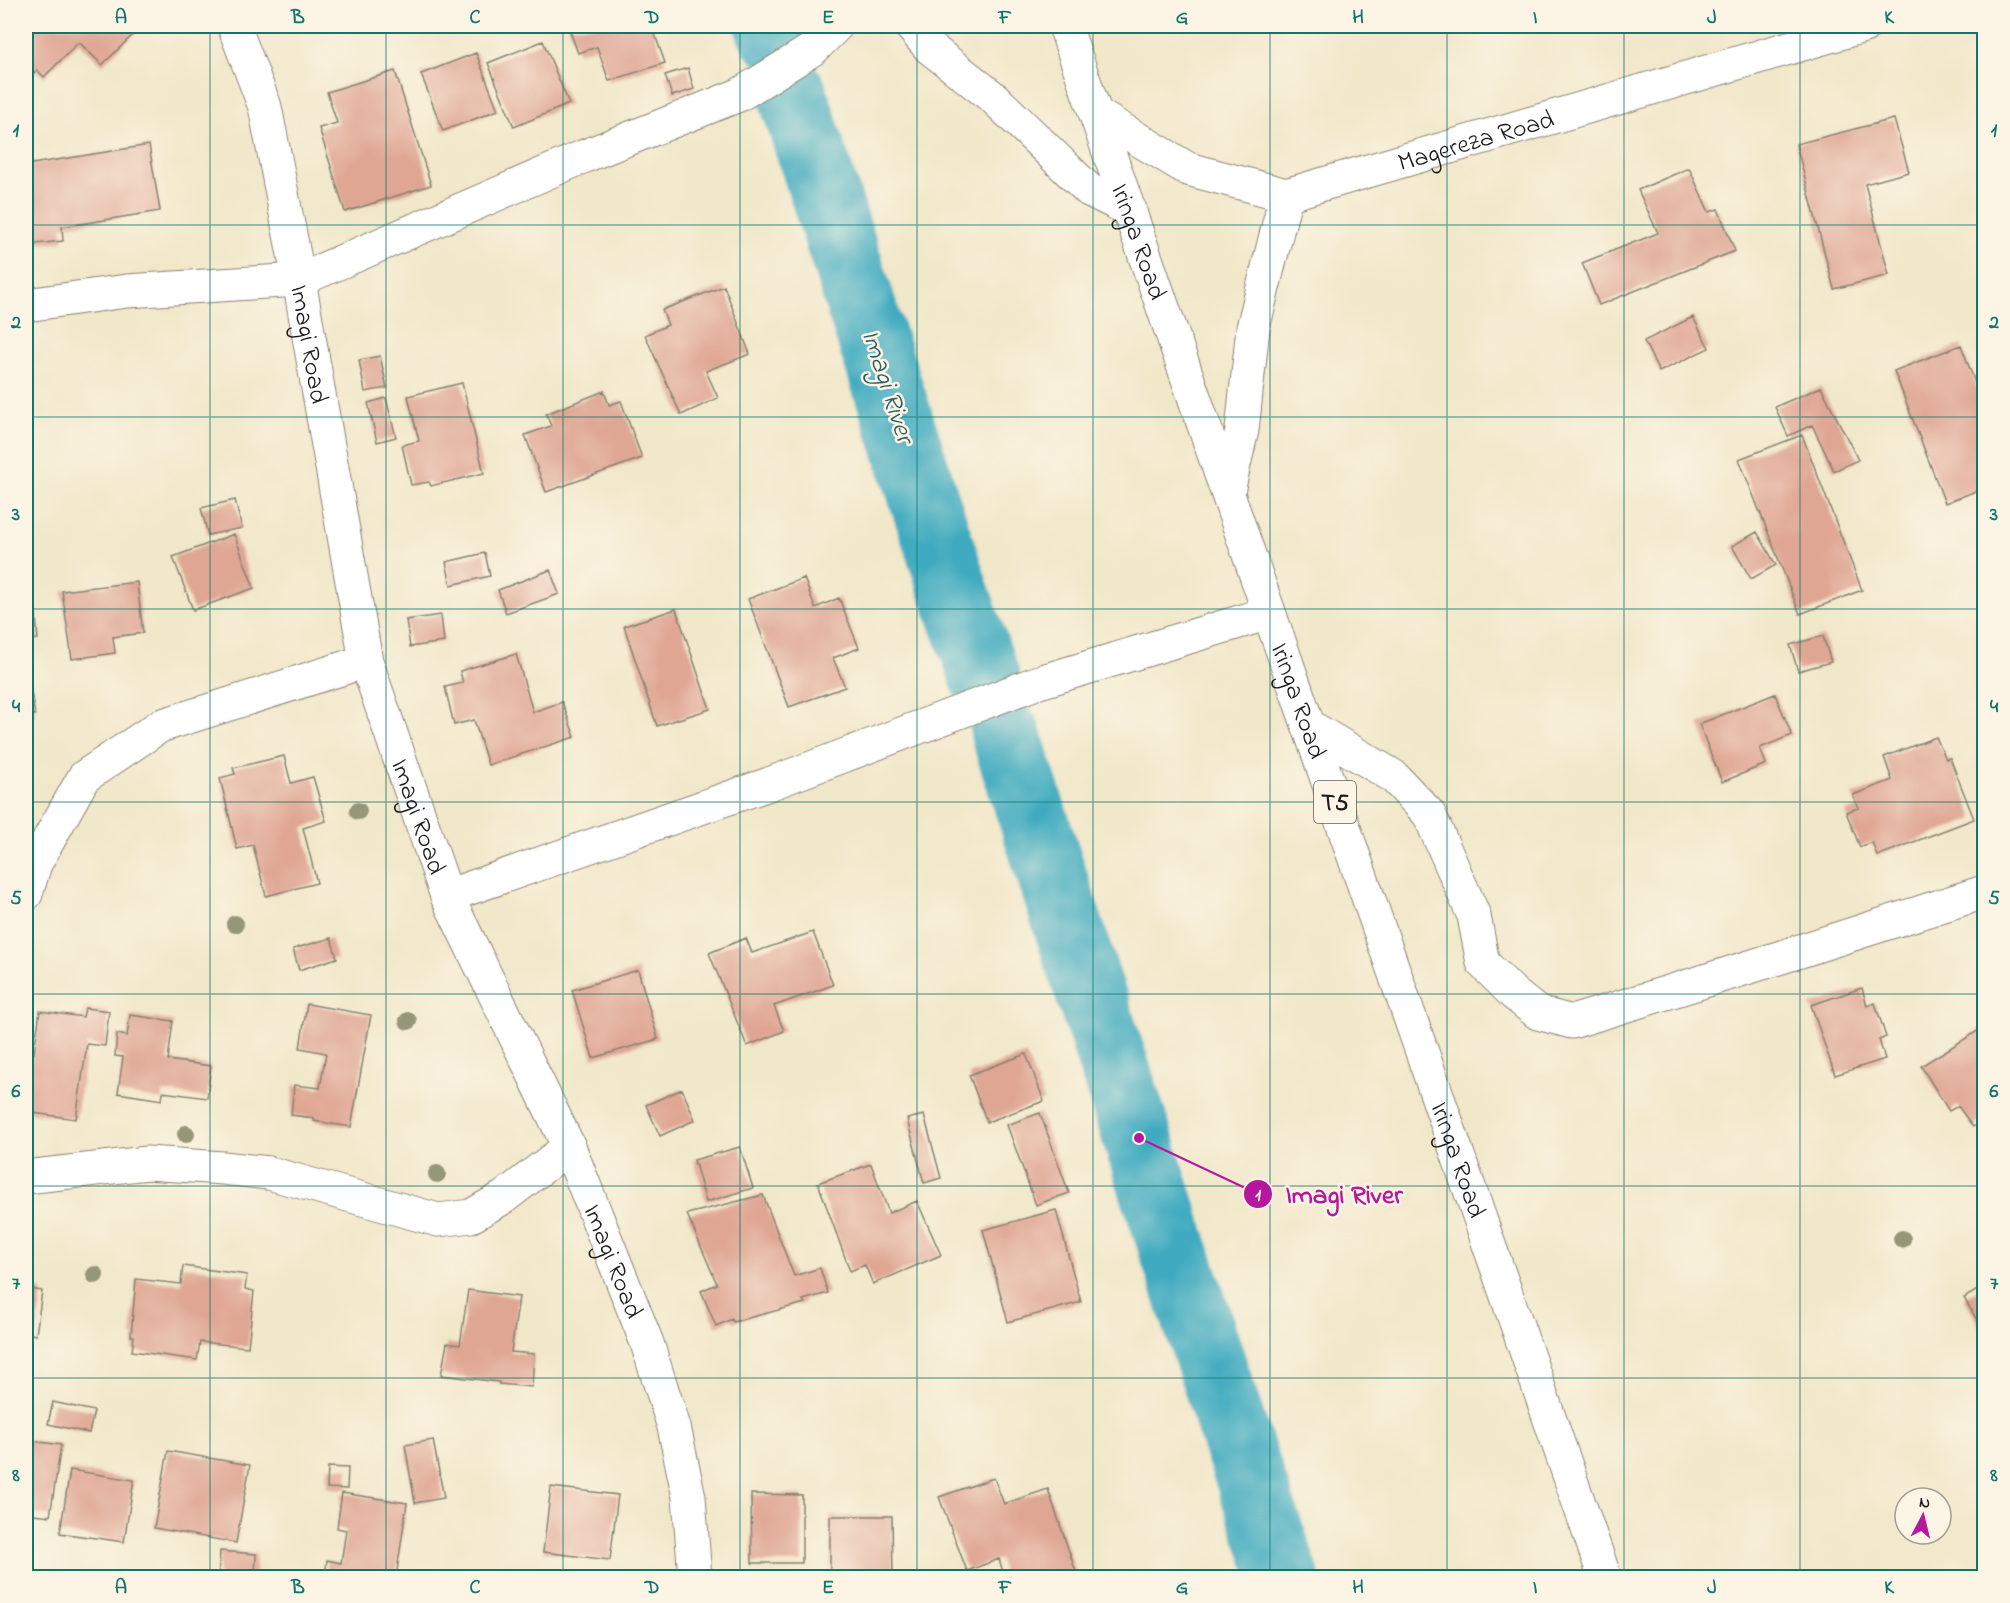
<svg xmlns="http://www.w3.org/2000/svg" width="2010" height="1603" font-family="'Indie Flower',sans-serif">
  <rect width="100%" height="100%" fill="#fcf5e5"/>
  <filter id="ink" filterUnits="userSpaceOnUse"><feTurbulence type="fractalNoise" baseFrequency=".0167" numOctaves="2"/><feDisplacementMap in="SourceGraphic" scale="12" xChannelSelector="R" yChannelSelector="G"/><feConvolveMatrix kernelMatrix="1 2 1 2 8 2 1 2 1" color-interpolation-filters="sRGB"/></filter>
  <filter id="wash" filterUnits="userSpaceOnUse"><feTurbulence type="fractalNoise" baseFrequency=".008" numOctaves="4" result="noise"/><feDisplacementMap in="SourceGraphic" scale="24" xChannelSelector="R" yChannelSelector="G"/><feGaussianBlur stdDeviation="1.35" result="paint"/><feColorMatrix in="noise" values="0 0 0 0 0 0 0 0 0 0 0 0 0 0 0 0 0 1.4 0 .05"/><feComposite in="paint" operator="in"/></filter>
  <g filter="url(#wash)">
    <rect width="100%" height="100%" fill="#f1e7c9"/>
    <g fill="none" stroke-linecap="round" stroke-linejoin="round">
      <path stroke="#40abc0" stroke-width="70" d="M770 26 774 35
        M792 93 954 591 986 680
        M1005 732 1231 1424 1285 1578"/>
    </g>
    <g id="blocks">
      <path fill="#dfa693" d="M26 26H142L102 65 79 42 44 77 37 70 27 80 26 78Z
        M568 26H652L665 63 609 81 597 47 578 53Z
        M543 41 569 104 514 127 488 63Z
        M476 53 498 110 443 131 421 74Z
        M688 68 694 89 672 96 665 75Z
        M395 71 431 185 345 212 319 128 337 123 327 92Z
        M1894 119 1909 172 1865 184 1889 275 1834 289 1796 144Z
        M149 145 160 211 62 227 63 241 26 245V165Z
        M1689 168 1709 212 1718 209 1735 251 1599 305 1582 263 1658 233 1638 190Z
        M724 286 750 354 706 371 718 398 681 415 645 335 668 325 662 310Z
        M1693 317 1709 348 1659 372 1644 341Z
        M1961 345 1984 407V488L1945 503 1894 371Z
        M380 356 387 388 365 392 359 360Z
        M462 383 484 473 431 486 429 482 411 485 402 445 419 441 408 396Z
        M1821 387 1858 460 1834 471 1812 425 1788 436 1775 407Z
        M604 391 609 405 621 401 642 458 546 492 525 435 551 426 546 414Z
        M386 398 396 437 377 442 368 403Z
        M1802 435 1862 590 1800 614 1739 459Z
        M235 500 242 528 208 535 201 508Z
        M1757 532 1776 565 1751 579 1732 546Z
        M234 534 254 588 193 610 173 557Z
        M485 553 490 576 451 585 446 562Z
        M550 570 559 594 506 613 498 590Z
        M804 578 815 608 839 598 859 648 833 658 845 687 789 707 748 599Z
        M137 582 143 633 113 637 115 653 72 659 62 591Z
        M34 595 38 639 26 640V596Z
        M676 609 710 709 657 726 624 626Z
        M441 615 444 642 410 647 406 620Z
        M1823 636 1831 662 1798 671 1790 645Z
        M516 654 533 712 562 702 575 737 488 765 474 720 454 725 445 687 463 683 460 671Z
        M26 662 35 715 26 717Z
        M1775 694 1792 735 1760 748 1766 764 1722 782 1699 724Z
        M1936 737 1946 759 1950 758 1974 819 1877 856 1872 842 1860 847 1846 812 1858 808 1853 795 1892 780 1884 757Z
        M284 756 291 783 313 777 326 821 303 828 317 883 266 896 253 845 237 849 220 778 235 774 233 768Z
        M813 932 833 985 774 1006 784 1031 747 1046 709 953 746 938 752 953Z
        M331 938 337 958 299 970 293 949Z
        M638 970 658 1039 593 1058 572 990Z
        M1862 988 1867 1006 1875 1003 1886 1037 1879 1040 1885 1059 1835 1075 1811 1005Z
        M307 1004 371 1015 351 1127 314 1121V1118L291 1115 294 1085 320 1088 326 1053 300 1048Z
        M85 1008 109 1011 105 1046 87 1044 76 1119 26 1112V1051L34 1053 40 1011 83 1017Z
        M130 1015 173 1021 168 1060 211 1066 207 1098 163 1092 162 1100 118 1093 123 1057 115 1056 117 1034 127 1036Z
        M1984 1027V1119L1973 1127 1958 1106 1949 1111 1921 1066Z
        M1026 1054 1044 1101 987 1122 969 1075Z
        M682 1089 695 1120 660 1136 646 1105Z
        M1040 1113 1069 1193 1036 1205 1007 1125Z
        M924 1115 941 1178 924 1183 907 1119Z
        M740 1147 753 1188 706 1202 694 1160Z
        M871 1164 889 1213 917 1201 941 1255 873 1284 865 1265 850 1271 818 1183Z
        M763 1195 794 1276 820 1268 828 1293 803 1300 805 1303 733 1322 732 1319 716 1326 701 1291 717 1284 687 1214Z
        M1056 1210 1081 1302 1008 1322 983 1230Z
        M183 1266 247 1275 245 1289 254 1291 248 1347 200 1342 197 1360 132 1351 134 1336H131L136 1279 181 1284Z
        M1984 1286V1332L1964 1298Z
        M26 1288 42 1291 36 1335 26 1333Z
        M468 1290 519 1297 511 1352 534 1354 532 1387 499 1384V1382L441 1375 447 1343 460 1345Z
        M53 1402 94 1411 89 1433 48 1424Z
        M26 1440 61 1445 50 1516 26 1513Z
        M433 1440 444 1498 415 1503 405 1445Z
        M168 1451 250 1465 236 1543 154 1528Z
        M328 1467 348 1468 347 1489 327 1488Z
        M70 1470 134 1480 124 1542 60 1533Z
        M994 1478 1004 1504 1048 1489 1078 1578H1005L999 1559 967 1571 939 1497Z
        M551 1487 618 1495 610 1560 543 1552Z
        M342 1493 407 1503 396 1578H325L327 1560 341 1563 346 1530 337 1528Z
        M751 1494 802 1495V1563H752Z
        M830 1516H892L893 1578H821V1574H830Z
        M220 1551 256 1554 255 1578H218Z"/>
    </g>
  </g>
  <g filter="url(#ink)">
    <use href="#blocks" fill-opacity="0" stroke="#868272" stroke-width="1.5"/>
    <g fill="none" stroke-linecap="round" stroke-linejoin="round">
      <g stroke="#868272" stroke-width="35">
        <g id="street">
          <path id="s1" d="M234 26 265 107 299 280 366 661 447 896 569 1147 647 1343 674 1427 689 1497 695 1578"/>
          <path d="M911 26 930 48 995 99 1089 190 1130 210"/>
          <path id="s2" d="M1096 114 1188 169 1286 195 1864 26"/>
          <path d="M26 305 127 291 299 280 585 156 739 95 813 49 836 26"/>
          <path d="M1228 491 1242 430 1253 328 1286 195"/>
          <path d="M1309 726 1393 776 1429 814 1474 916 1483 963 1514 994 1538 1013 1572 1022 1769 961 1984 892"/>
          <path d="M26 894 35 864 84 777 160 726 366 661"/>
          <path d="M447 896 769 784 1036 683 1269 613"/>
          <path d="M26 1177 147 1163 223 1168 269 1173 438 1220 471 1216 504 1197 569 1147"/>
        </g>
      </g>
      <g stroke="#868272" stroke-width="35">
        <g id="highway">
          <path id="s3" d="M1065 26 1605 1578"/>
        </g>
      </g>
      <use href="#street" stroke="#fff" stroke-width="33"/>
      <use href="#highway" stroke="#fff" stroke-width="33"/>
    </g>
    <g fill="#969679">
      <circle cx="358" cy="811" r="9"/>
      <circle cx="235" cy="924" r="9"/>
      <circle cx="408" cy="1021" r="9"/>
      <circle cx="186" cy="1134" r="9"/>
      <circle cx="437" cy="1174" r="9"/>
      <circle cx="1902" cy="1239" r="9"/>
      <circle cx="95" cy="1275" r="9"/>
    </g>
  </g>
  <path fill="none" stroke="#0f766e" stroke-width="1.5" stroke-opacity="0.55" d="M210 26V1578M386 26V1578M563 26V1578M740 26V1578M917 26V1578M1093 26V1578M1270 26V1578M1447 26V1578M1624 26V1578M1800 26V1578M26 225H1984M26 417H1984M26 609H1984M26 802H1984M26 994H1984M26 1186H1984M26 1378H1984"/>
  <g text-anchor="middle" stroke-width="5" stroke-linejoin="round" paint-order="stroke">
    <rect fill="#fcf5e5" stroke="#5f5d58" stroke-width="1.5" x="1314" y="781" width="42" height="42" rx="4.5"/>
    <g font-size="24" font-weight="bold" fill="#1c1c1c">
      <text x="1335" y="810">T5</text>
    </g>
    <g font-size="26" fill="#1c1c1c" stroke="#fcf5e5">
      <text dy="9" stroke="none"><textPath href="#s2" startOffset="406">Magereza Road</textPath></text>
      <text dy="9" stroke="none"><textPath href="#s3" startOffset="228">Iringa Road</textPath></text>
      <text dy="9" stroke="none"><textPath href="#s1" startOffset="328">Imagi Road</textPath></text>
      <text dy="9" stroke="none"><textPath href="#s3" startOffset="714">Iringa Road</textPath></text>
      <text dy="9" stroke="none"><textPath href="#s1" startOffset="814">Imagi Road</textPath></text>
      <text dy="9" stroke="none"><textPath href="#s3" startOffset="1200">Iringa Road</textPath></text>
      <text dy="9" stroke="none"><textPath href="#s1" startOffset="1300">Imagi Road</textPath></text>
    </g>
    <g font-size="27" font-style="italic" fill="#2c5c66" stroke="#fcf5e5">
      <text transform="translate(889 386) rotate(72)" y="9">Imagi River</text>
    </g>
  </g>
  <path fill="none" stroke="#b5179e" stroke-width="2" d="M1139 1138L1258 1194"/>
  <g fill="#b5179e" stroke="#fcf5e5" stroke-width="2">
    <circle cx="1139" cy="1138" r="6"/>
    <circle cx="1258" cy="1194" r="15"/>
  </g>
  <g font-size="18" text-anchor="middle" font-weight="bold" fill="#fff">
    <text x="1258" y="1200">1</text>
  </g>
  <g font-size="27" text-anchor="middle" font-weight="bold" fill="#b5179e" stroke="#fcf5e5" stroke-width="5" stroke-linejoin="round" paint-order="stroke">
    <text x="1344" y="1203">Imagi River</text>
  </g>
  <rect width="2010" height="1603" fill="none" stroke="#fcf5e5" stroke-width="66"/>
  <g transform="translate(1923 1516) rotate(7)"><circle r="28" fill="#fcf5e5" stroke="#a29e95" stroke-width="1.5"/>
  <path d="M0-4.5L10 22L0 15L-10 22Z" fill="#b5179e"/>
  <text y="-9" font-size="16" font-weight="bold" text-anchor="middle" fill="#1c1c1c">N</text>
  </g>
  <rect x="33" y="33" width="1944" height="1537" fill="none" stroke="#0f766e" stroke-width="2"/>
  <g font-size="20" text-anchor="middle" font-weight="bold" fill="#0f766e">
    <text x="121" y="23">A</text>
    <text x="298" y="23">B</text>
    <text x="475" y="23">C</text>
    <text x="652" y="23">D</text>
    <text x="828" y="23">E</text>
    <text x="1005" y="23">F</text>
    <text x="1182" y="23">G</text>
    <text x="1358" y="23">H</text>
    <text x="1535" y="23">I</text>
    <text x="1712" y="23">J</text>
    <text x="1889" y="23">K</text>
    <text x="16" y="136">1</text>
    <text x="1994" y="136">1</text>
    <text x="16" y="328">2</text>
    <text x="1994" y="328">2</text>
    <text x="16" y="520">3</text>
    <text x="1994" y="520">3</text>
    <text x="16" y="712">4</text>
    <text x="1994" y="712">4</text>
    <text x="16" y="904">5</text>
    <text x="1994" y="904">5</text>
    <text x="16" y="1097">6</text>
    <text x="1994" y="1097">6</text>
    <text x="16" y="1289">7</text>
    <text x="1994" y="1289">7</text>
    <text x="16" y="1481">8</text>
    <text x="1994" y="1481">8</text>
    <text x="121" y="1593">A</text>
    <text x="298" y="1593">B</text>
    <text x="475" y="1593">C</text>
    <text x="652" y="1593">D</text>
    <text x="828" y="1593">E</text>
    <text x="1005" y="1593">F</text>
    <text x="1182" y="1593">G</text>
    <text x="1358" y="1593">H</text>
    <text x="1535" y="1593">I</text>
    <text x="1712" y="1593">J</text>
    <text x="1889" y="1593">K</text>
  </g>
</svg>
